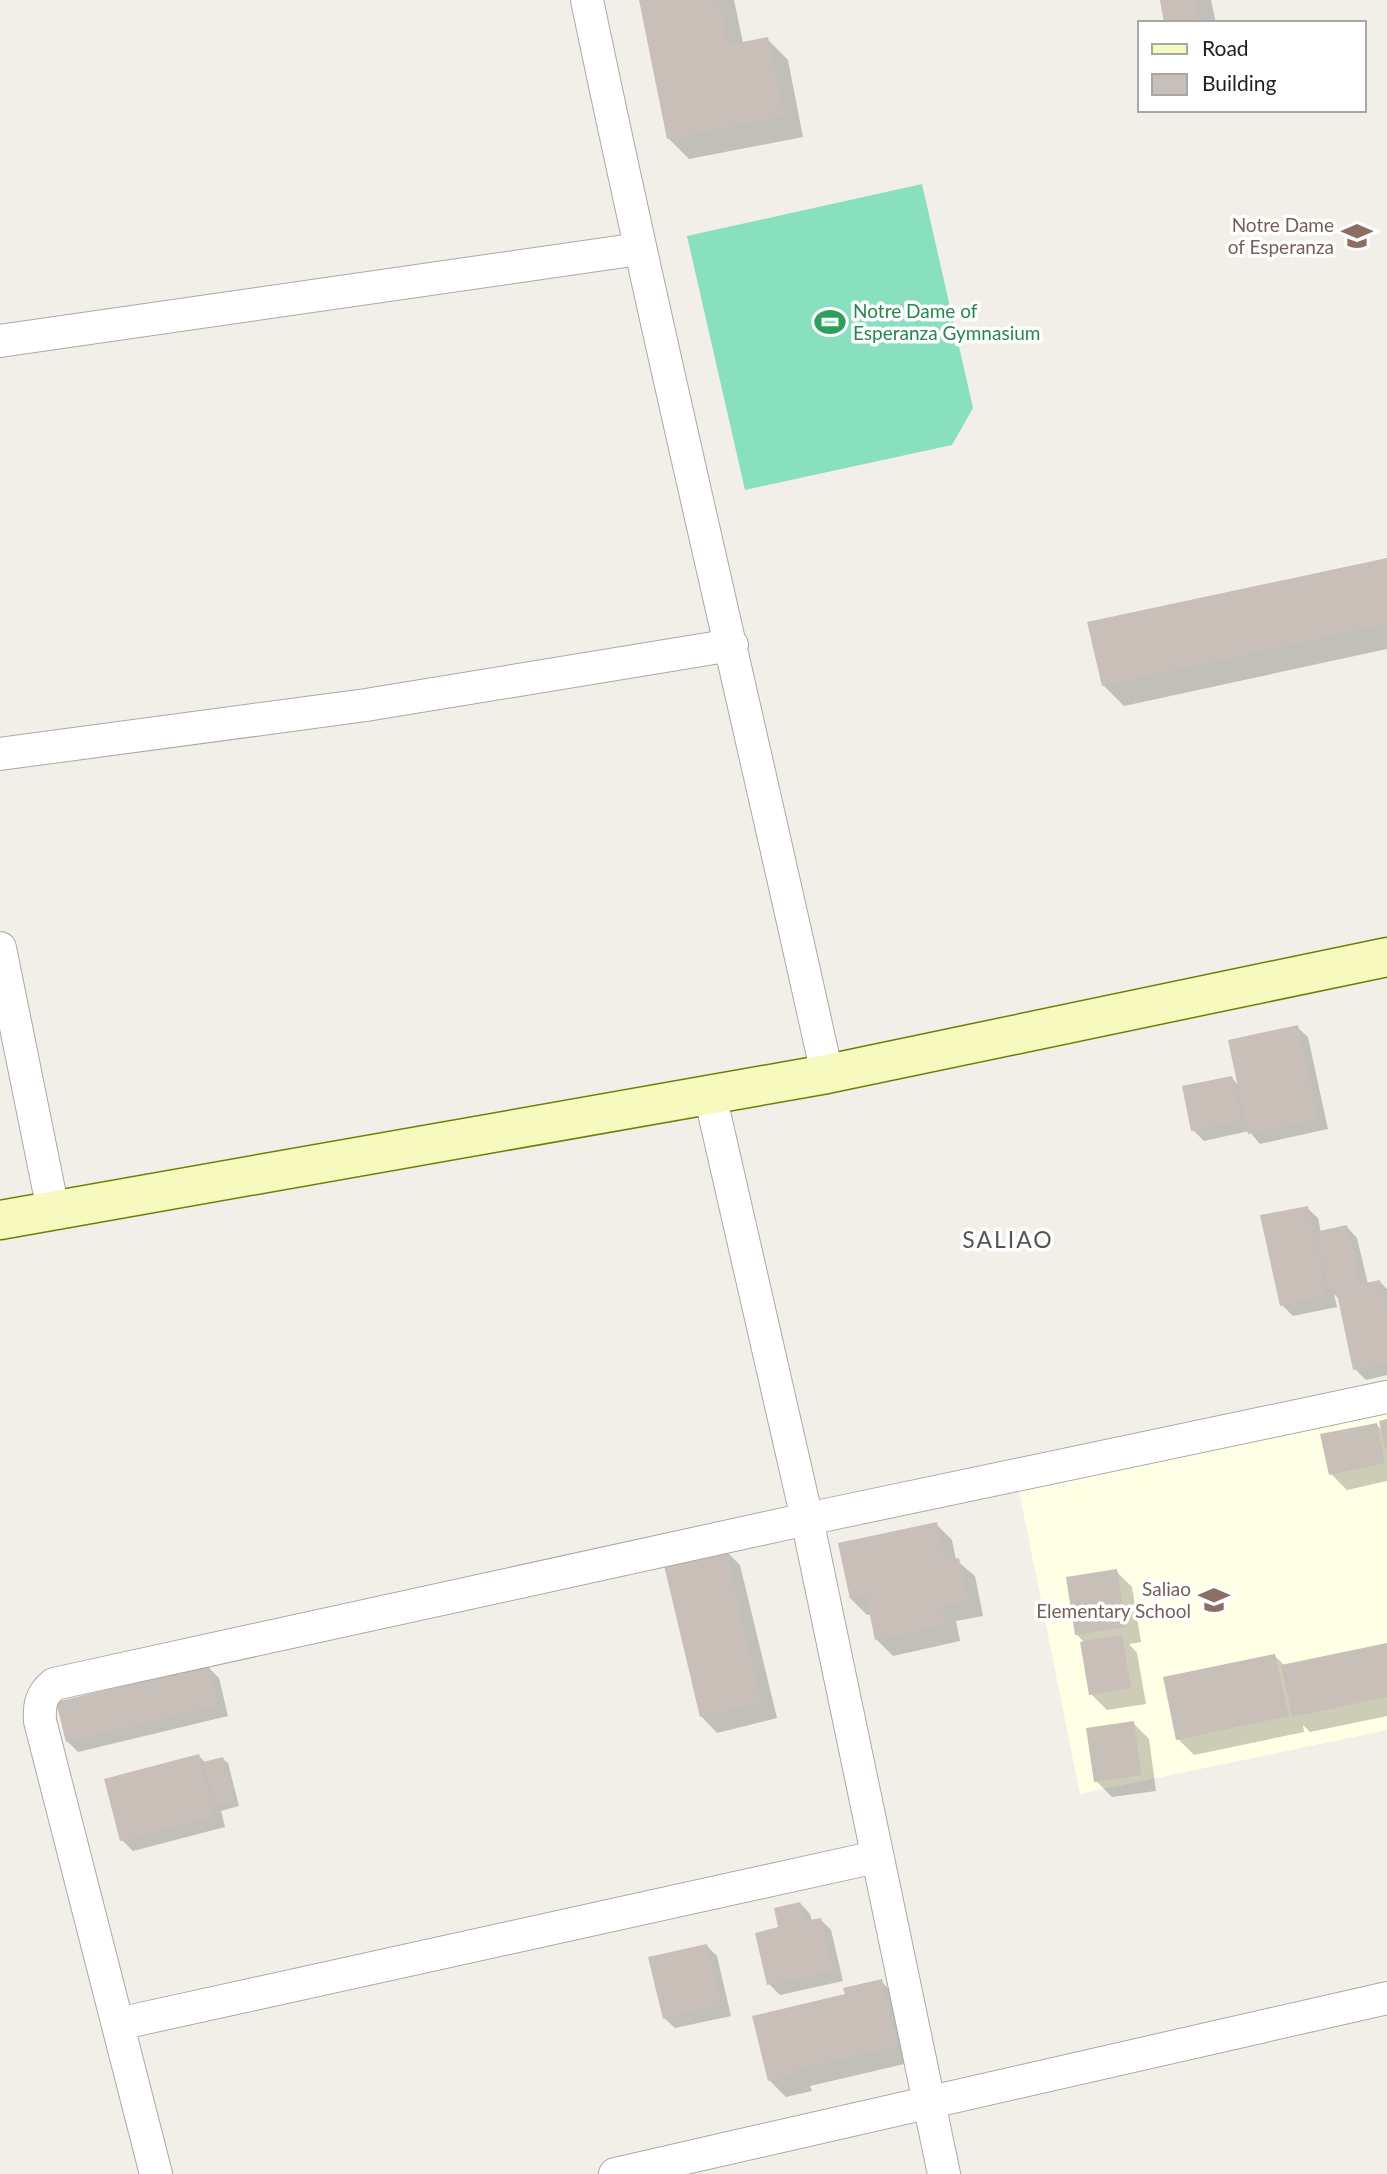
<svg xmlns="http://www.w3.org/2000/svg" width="1387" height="2174" font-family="Lato,sans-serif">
  <rect width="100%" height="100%" fill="#f2efe9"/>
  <path fill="#ffffe5" d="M1387 1396V1730L1080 1794 1015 1471Z"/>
  <path fill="#88e0be" d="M922 184 973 408 952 445 745 490 687 236Z"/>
  <path fill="#0003" d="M640 0H734L743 43 767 39 788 60 803 137 689 159 668 138Z
    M1161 0H1211L1216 23H1166Z
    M1387 559V649L1124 706 1103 685Z
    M1297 1027 1308 1037 1328 1129 1260 1144 1249 1131 1204 1141 1193 1130 1232 1078 1239 1086Z
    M1307 1208 1318 1218 1321 1233 1347 1227 1357 1238 1368 1284 1380 1282 1387 1289V1375L1366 1380 1355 1369 1340 1300 1334 1294 1337 1307 1293 1316 1282 1305Z
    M1387 1421V1481L1347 1490 1331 1474 1376 1424 1383 1431Z
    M936 1524 952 1540 956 1560 975 1576 983 1616 956 1621 960 1641 893 1656 876 1639 871 1614 867 1615 851 1599Z
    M724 1549 740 1565 777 1718 717 1733 701 1716Z
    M1116 1571 1132 1587 1141 1642 1129 1644 1137 1653 1146 1704 1107 1710 1091 1694 1085 1643 1076 1634Z
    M1387 1645V1716L1310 1732 1303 1725 1304 1732 1194 1755 1178 1739 1274 1655 1285 1666Z
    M208 1667 219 1678 228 1716 78 1752 67 1741Z
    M1133 1723 1149 1739 1156 1791 1112 1797 1096 1781Z
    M199 1756 206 1763 223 1759 228 1763 239 1806 221 1811 225 1827 133 1851 122 1840Z
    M800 1903 810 1914 812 1921 820 1919 831 1930 843 1981 780 1995 769 1984 780 1929Z
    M707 1946 717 1956 731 2016 675 2028 664 2018Z
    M881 1981 897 1997 913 2062 810 2086 812 2091 786 2097 770 2081 847 1996Z"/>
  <path fill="#c7bfb8" d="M639 0H718L728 45 768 37 784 116 667 139Z
    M1160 0H1196L1200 23H1164Z
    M1387 558V624L1102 686 1087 622Z
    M1298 1025 1318 1119 1248 1134 1228 1040Z
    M1232 1076 1242 1121 1191 1131 1182 1086Z
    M1308 1206 1327 1296 1280 1306 1260 1215Z
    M1347 1225 1360 1284 1380 1280 1387 1311V1363L1353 1370 1336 1289 1328 1290 1315 1232Z
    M1387 1419V1448L1385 1449 1379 1421Z
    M1377 1423 1385 1463 1329 1475 1320 1434Z
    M937 1522 945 1561 959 1558 968 1600 941 1606 945 1625 875 1640 866 1596 850 1599 838 1543Z
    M725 1547 761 1703 700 1717 663 1561Z
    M1117 1569 1126 1627 1075 1635 1066 1577Z
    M1122 1635 1131 1688 1089 1695 1080 1642Z
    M1387 1643V1697L1292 1717 1281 1665Z
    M1275 1654 1289 1716 1176 1740 1163 1677Z
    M209 1665 219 1705 66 1742 56 1702Z
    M1134 1721 1141 1775 1094 1782 1086 1728Z
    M199 1754 215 1817 120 1841 104 1779Z
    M223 1757 235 1801 215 1807 203 1762Z
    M800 1902 804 1921 821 1918 833 1971 767 1985 755 1933 778 1927 774 1908Z
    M707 1944 721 2005 663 2019 648 1957Z
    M882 1979 898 2046 795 2070 797 2075 768 2081 752 2016 845 1994 843 1988Z"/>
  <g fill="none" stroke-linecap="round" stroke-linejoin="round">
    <g stroke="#a9a9a9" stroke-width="34">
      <path id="street" d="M587 0C662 359 748 716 827 1074
        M0 341 639 249
        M0 754 366 705 732 645
        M0 948 53 1210
        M710 1095 807 1519 944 2174
        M118 2024 876 1857
        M156 2174 40 1721C39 1704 41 1695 54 1684L807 1519 1387 1397
        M615 2174 1387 1998"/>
    </g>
    <g stroke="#707d05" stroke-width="41">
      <path id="secondary" d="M0 1220 827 1074 1387 957"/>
    </g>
    <use href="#street" stroke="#fff" stroke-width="32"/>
    <use href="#secondary" stroke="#f7fabf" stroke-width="38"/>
  </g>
  <defs>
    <g id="school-bare" transform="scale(2.415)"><path d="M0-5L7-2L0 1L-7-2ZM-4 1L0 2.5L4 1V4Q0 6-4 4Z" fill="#8d6e63" stroke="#fff" stroke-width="2.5" paint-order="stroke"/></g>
    <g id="stadium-bare" transform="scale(2.415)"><path d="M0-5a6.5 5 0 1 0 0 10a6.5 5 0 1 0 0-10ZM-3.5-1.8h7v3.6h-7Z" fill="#2e9e5b" stroke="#fff" stroke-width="2.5" paint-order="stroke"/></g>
  </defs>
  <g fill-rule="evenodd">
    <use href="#school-bare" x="1357" y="236"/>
    <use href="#stadium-bare" x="830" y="322"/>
    <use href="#school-bare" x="1214" y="1600"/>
  </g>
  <g text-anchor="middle" stroke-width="7" stroke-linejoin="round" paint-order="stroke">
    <g font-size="19" fill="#785e54" stroke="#fff" text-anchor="end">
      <text x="1334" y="232">Notre Dame<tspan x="1334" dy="22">of Esperanza</tspan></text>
      <text x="1191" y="1596">Saliao<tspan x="1191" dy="22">Elementary School</tspan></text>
    </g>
    <g font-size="19" fill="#27864d" stroke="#fff" text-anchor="start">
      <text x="853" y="318">Notre Dame of<tspan x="853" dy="22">Esperanza Gymnasium</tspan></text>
    </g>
    <g font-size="23" letter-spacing="2" fill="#555" stroke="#fff">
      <text x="1008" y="1248">SALIAO</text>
    </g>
  </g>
  <rect x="1138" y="21" width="228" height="91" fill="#ffffff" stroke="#a7a7a7" stroke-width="2"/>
  <rect x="1152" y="44" width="35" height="10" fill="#f7fabf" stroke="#a7a7a7" stroke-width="2"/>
  <text x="1202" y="56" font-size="21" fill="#222222">Road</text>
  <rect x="1152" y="74" width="35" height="21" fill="#c7bfb8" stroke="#a7a7a7" stroke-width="2"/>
  <text x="1202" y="91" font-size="21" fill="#222222">Building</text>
</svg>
